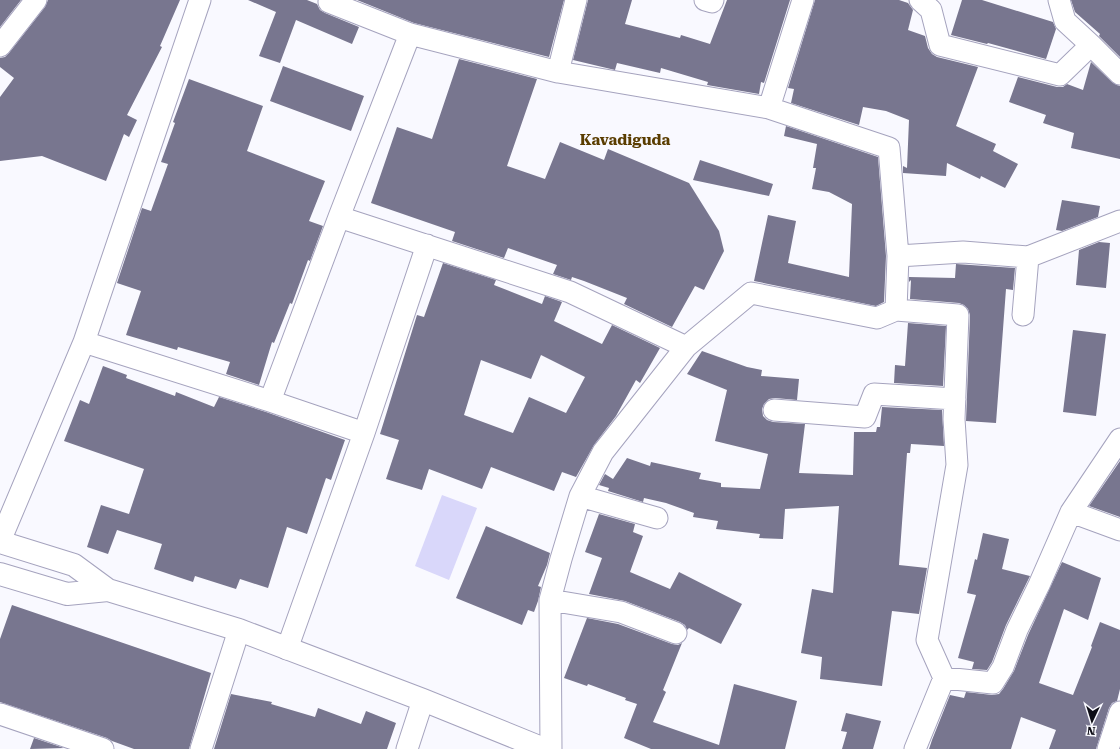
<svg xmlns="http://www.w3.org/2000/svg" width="1120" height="749" font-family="'Roboto Serif',serif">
  <rect width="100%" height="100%" fill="#f9f9ff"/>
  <path fill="#d9d7fa" d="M442 495 477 508 449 580 415 566Z"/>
  <path fill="#78768f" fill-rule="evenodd" d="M0 0H21L0 27Z
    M48 0H180L160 46 162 47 127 115 137 120 129 137 124 134 106 181 42 156 0 161V97L14 78 0 67V58L5 57 9 53 45 7Z
    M248 0H307L317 4 320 10 325 13 359 27 352 44 296 20 280 63 259 56 276 12Z
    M357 0H564L549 57 414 23Z
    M588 0H632L625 24 680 38 681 35 710 44 727 0H790L764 83 761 82 759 94 707 85 708 82 661 68 660 73 617 63 615 70 573 60Z
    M815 0H899L908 3 913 10 908 30 925 36 928 48 932 54 937 57 978 67 956 126 996 144 993 151 1018 164 1005 188 981 176 980 179 947 163 946 176 903 173V166L907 168 909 120 886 111 863 107 859 125 791 103 794 89 788 88Z
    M962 0H982L1053 22 1056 29 1046 59 988 43 987 44 951 35Z
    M1071 0H1120V57L1099 36 1100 34 1075 12Z
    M459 59 537 79 507 166 545 179 560 142 604 160 608 149 689 183 719 231 724 251 704 290 695 286 672 327 624 304 627 298 584 281 572 277 571 280 553 274 557 265 508 248 504 258 452 241 455 232 371 203 397 127 432 139Z
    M1091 62 1112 82 1117 85 1120 86V159L1071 148 1074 133 1043 123 1046 115 1009 102 1018 77 1057 87H1063L1067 84 1083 90Z
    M283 66 364 96 351 131 270 101Z
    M189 79 263 106 247 151 325 181 309 221 323 226 310 261 308 260 292 304 290 303 274 343 272 342 259 385 226 374 230 362 178 347 177 350 126 335 141 291 117 283 142 208 151 211 168 164 161 162 175 123 173 122Z
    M786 126 878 157 886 256 884 302 876 306 754 281 768 215 796 221 788 263 849 277 852 204 829 192 812 189 816 168H813L817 144 784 136Z
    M700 160 773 184 769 196 693 180Z
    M1062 200 1100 206 1098 217 1062 231 1056 230Z
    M1099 242 1110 243 1106 288 1076 285 1079 250Z
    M443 263 496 280 494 285 542 304 545 296 562 302 554 321 602 344 612 325 660 348 640 383 636 380 616 416 594 445 576 477 562 472 554 491 491 467 482 489 429 469 422 490 386 479 399 440 380 434 417 315 424 317ZM541 355 585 377 566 413 529 397 513 433 464 415 481 360 531 379Z
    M956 264 1015 268 1013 290 1006 289 996 423 966 421 970 315 968 309 964 305 959 303 910 299 911 280 909 282V277L955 278Z
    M908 323 946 326 943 386 894 383 895 365 905 366Z
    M1073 330 1106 334 1096 416 1063 412Z
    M702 351 747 367 762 370 761 376 799 379 797 400 775 398 769 399 764 404 762 409 763 416 767 420 773 422 805 424 799 473 853 475 854 432H876L877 427H880L882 407 942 410 944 446 911 444 910 453H907L899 565 927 568 919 614 892 611 882 686 820 679 822 657 801 653 812 589 833 593 839 506 785 509 783 539 759 538 760 534 716 529 718 521 693 517 694 513 666 503 644 498 643 502 608 491 609 488 599 485 605 474 613 479 627 458 650 466 651 462 701 473 699 479 721 483V487L760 489 768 454 715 441 727 390 687 374Z
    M103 366 127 375 126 378 175 396 176 392 214 407 219 397 266 412 345 440 331 480 326 478 307 534 287 527 268 588 240 579 236 589 195 576 193 582 154 569 162 544 117 530 108 554 87 547 101 505 129 514 144 469 64 441 80 400 89 404Z
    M1120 461V517L1089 506Z
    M599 514 635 524 633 532 643 536 630 572 670 589 679 572 742 604 721 644 689 628 687 630 685 625 680 622 625 601 589 594 602 558 585 552Z
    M486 526 550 553 547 565 538 586 541 587 538 601 534 612 528 610 522 625 456 598Z
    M983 533 1009 539 1002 569 1030 576 1006 625 992 662 987 670 972 669 974 662 958 658 976 595 967 593 975 559 977 560Z
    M1062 562 1101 578 1088 620 1064 609 1039 683 1073 695 1092 647 1091 646 1100 622 1120 630V689L1117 701 1112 703 1109 708 1096 749H1049L1056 730 1021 717 1011 749H929L932 740 950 695 964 698 966 692 992 695 999 694 1003 689 1014 671 1028 635Z
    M12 605 211 673 189 749H134L112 741 107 738 0 702V639Z
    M587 618 618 624 672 644 678 645 682 643 663 690 666 692 653 722 719 745 734 684 797 701 785 749H651L624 738 637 704 625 700 626 698 588 684 587 686 564 678Z
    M231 694 272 702 271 704 315 717 318 708 361 724 366 711 396 723 387 749H214Z
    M846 713 881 721 873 749H842L847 732 841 731Z
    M34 738 64 748 30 749Z"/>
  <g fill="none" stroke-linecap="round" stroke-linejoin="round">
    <g stroke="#a5a3be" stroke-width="23">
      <path id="minor" d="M200 0 84 342 270 401 364 433
        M705 0 712 2 713 0
        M920 0 931 10 940 45 1060 75 1091 45
        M1059 0 1065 21 1091 45 1120 74
        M329 2 410 34 558 72 769 108 889 148 898 256
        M0 46 36 0
        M558 72 576 0
        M769 108 803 0
        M339 217 570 292 686 347
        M896 310 958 315 954 419 957 465 927 640 944 678
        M1023 315 1028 257
        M270 401 339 217 410 34
        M774 410 865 417 874 394 955 399
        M580 496 657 518
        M1071 512 1120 530
        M0 541 84 342
        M550 600 621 612 676 633
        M287 649 364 433 427 245
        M0 714 103 749
        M201 749 239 630
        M407 749 423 700
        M551 749 550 600 561 559 580 496 603 452 686 347 751 293 877 318 896 310 898 256 963 252 1028 257 1120 221
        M915 749 944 678 993 683 1003 667 1017 630 1039 585 1071 512 1120 439
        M1108 749 1120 712"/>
    </g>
    <g stroke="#a5a3be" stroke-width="24">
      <path id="primary" d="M0 542 74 565 108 590 239 630 423 700 544 749
        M0 574 67 594 108 590"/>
    </g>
    <use href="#minor" stroke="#fff" stroke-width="21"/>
    <use href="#primary" stroke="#fff" stroke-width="22"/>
  </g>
  <g text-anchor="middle" stroke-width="3" stroke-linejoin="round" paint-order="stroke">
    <g font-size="15" font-weight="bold" fill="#5a3d00" stroke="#f9f9ff">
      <text x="625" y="145">Kavadiguda</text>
    </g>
  </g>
  <g transform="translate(1092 721) rotate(184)" stroke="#f9f9ff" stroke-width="3" paint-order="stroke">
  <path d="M0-3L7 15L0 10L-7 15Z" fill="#0d0d16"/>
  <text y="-6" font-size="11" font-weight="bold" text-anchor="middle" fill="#0d0d16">N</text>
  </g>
</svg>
